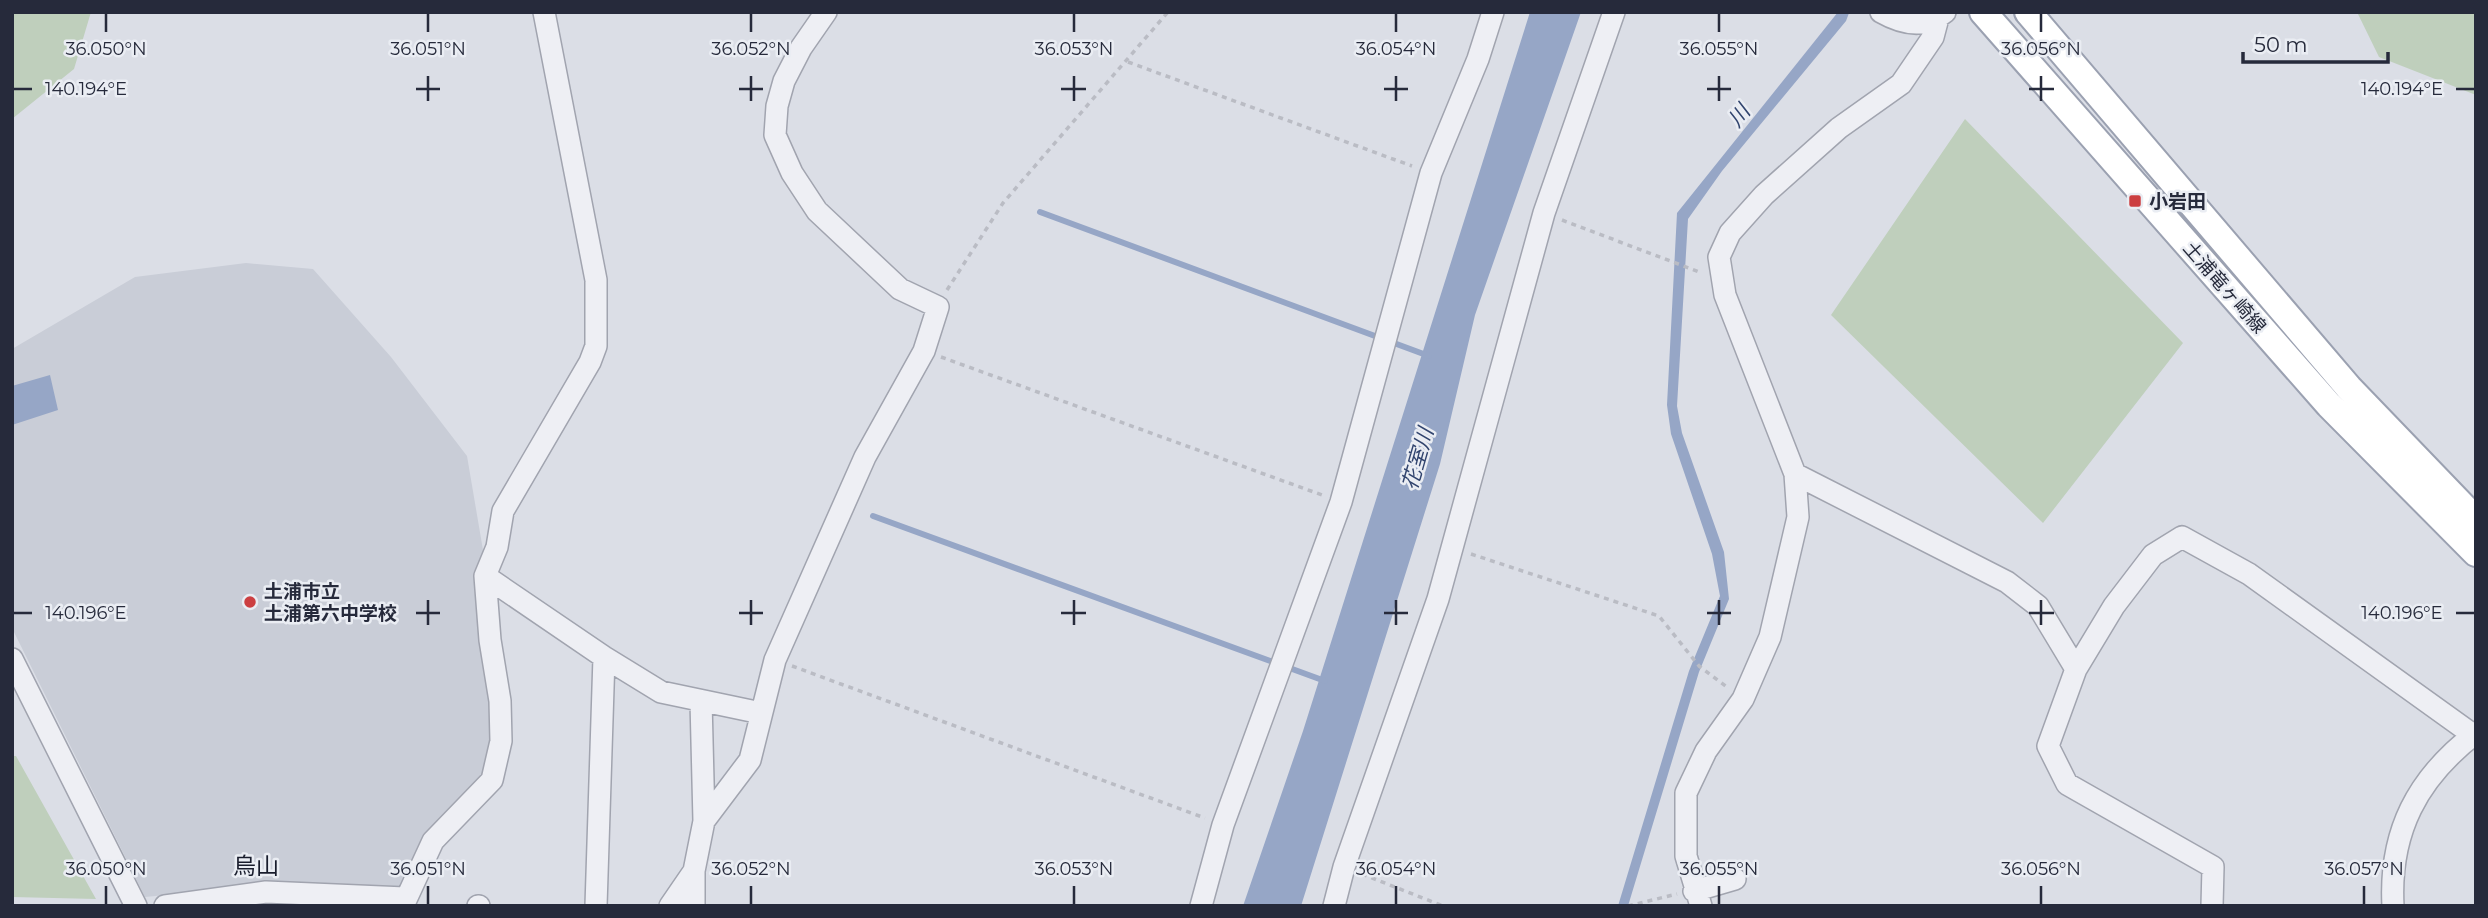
<svg xmlns="http://www.w3.org/2000/svg" width="2488" height="918" font-family="Montserrat,'Noto Sans JP',sans-serif">
  <rect width="100%" height="100%" fill="#dbdee6"/>
  <path fill="#c9cdd7" d="M246 263 313 269 391 357 467 456 484 556 490 640 492 780 433 841 414 887 291 883 145 897 12 628V349L135 277Z"/>
  <path fill="#bfcfbc" d="M12 12H91L74 69 12 119Z
    M2357 12H2476V95L2379 57Z
    M1965 119 2183 343 2043 523 1831 315Z
    M12 756H16L96 899 12 897Z"/>
  <path fill="#96a6c6" d="M1530 12H1581L1475 315 1440 464 1301 906H1243L1303 731Z
    M1838 12 1849 13 1846 21 1722 171 1688 219 1677 406 1682 433 1724 552 1729 599 1699 672 1628 906H1618L1689 671 1720 596 1712 554 1671 434 1667 405 1677 213Z
    M50 375 58 410 12 425V386Z"/>
  <g fill="none" stroke-linecap="round" stroke-linejoin="round">
    <path stroke="#96a6c6" stroke-width="6" d="M1040 212 1429 356
      M873 516 1325 681"/>
    <g stroke="#a1a4af" stroke-width="24">
      <path id="minor" d="M1881 12C1902 24 1925 29 1945 12
        M1795 474 2007 582 2038 606 2076 669
        M485 576 604 657 661 692 761 713
        M12 659 136 906
        M704 821 750 760 775 660 865 457 924 351 938 307 900 289 817 211 792 173 775 135 777 106 784 81 801 48 826 12
        M1694 891 1735 879
        M165 906 266 892 405 898
        M403 906 433 841 492 780 501 741 500 701 490 640 485 576 497 547 503 511 590 362 596 346V280L544 12
        M478 906H479
        M596 906 604 657
        M670 906 694 871
        M694 906V871L704 821 701 701
        M1201 906 1223 825 1341 502 1431 173 1478 59 1493 12
        M1334 906 1344 867 1438 599 1544 213 1614 12
        M1701 906 1686 856V793L1706 751 1743 699 1770 637 1798 517 1795 474 1725 295 1719 257 1730 233 1764 195 1839 128 1901 84 1933 37 1938 18
        M2212 906 2213 867 2067 784 2048 746 2076 669 2114 606 2153 555 2182 537 2249 574 2476 737
        M2393 906C2389 832 2417 778 2476 733"/>
    </g>
    <g stroke="#9ba1b1" stroke-width="30">
      <path id="major" d="M1983 12 2329 405 2476 553
        M2028 12 2349 388 2476 520"/>
    </g>
    <path stroke="#babcc4" stroke-width="3.5" stroke-dasharray="5 5" stroke-linecap="butt" d="M1128 62 1412 166
      M1562 220 1702 273
      M947 290 1003 203 1168 12
      M941 357 1322 495
      M1471 554 1659 616 1699 666 1727 687
      M792 666 1205 818
      M1362 874 1443 906
      M1628 906 1677 894"/>
    <use href="#minor" stroke="#eeeff4" stroke-width="21"/>
    <use href="#major" stroke="#fff" stroke-width="26"/>
  </g>
  <path fill="none" stroke="#262a3b" stroke-width="2.5" d="M106 14V32M428 14V32M751 14V32M1074 14V32M1396 14V32M1719 14V32M2041 14V32M428 76V101M751 76V101M1074 76V101M1396 76V101M1719 76V101M2041 76V101M14 89H32M416 89H440M739 89H763M1061 89H1086M1384 89H1408M1707 89H1731M2029 89H2054M2456 89H2474M428 600V625M751 600V625M1074 600V625M1396 600V625M1719 600V625M2041 600V625M14 613H32M416 613H440M739 613H763M1061 613H1086M1384 613H1408M1707 613H1731M2029 613H2054M2456 613H2474M106 886V904M428 886V904M751 886V904M1074 886V904M1396 886V904M1719 886V904M2041 886V904M2364 886V904"/>
  <g fill="#cc3f41" stroke="#eaedf3" stroke-width="2.5">
    <rect x="2128" y="194" width="14" height="14" rx="3.5"/>
    <circle cx="250" cy="602" r="7"/>
  </g>
  <g text-anchor="middle" stroke-width="5" stroke-linejoin="round" paint-order="stroke">
    <g font-size="19" font-weight="bold" fill="#262a3b" stroke="#eaedf3" text-anchor="start">
      <text x="2149" y="208">小岩田</text>
      <text x="264" y="598">土浦市立<tspan x="264" dy="22">土浦第六中学校</tspan></text>
    </g>
    <g font-size="19" fill="#262a3b" stroke="#eaedf3">
      <text transform="translate(2225 287) rotate(49)" y="7">土浦竜ヶ崎線</text>
    </g>
    <g font-size="21" font-style="italic" fill="#31446e" stroke="#eaedf3">
      <text transform="translate(1739 116) rotate(-52)" y="7">川</text>
      <text transform="translate(1418 459) rotate(-74)" y="7">花室川</text>
    </g>
    <g font-size="23" fill="#181c2c" stroke="#eaedf3">
      <text x="256" y="874">烏山</text>
    </g>
  </g>
  <g font-size="18" text-anchor="middle" fill="#262a3b" stroke="#eaedf3" stroke-width="5" stroke-linejoin="round" paint-order="stroke">
    <text x="106" y="55">36.050°N</text>
    <text x="428" y="55">36.051°N</text>
    <text x="751" y="55">36.052°N</text>
    <text x="1074" y="55">36.053°N</text>
    <text x="1396" y="55">36.054°N</text>
    <text x="1719" y="55">36.055°N</text>
    <text x="2041" y="55">36.056°N</text>
    <text x="2402" y="95">140.194°E</text>
    <text x="86" y="95">140.194°E</text>
    <text x="2402" y="619">140.196°E</text>
    <text x="86" y="619">140.196°E</text>
    <text x="106" y="875">36.050°N</text>
    <text x="428" y="875">36.051°N</text>
    <text x="751" y="875">36.052°N</text>
    <text x="1074" y="875">36.053°N</text>
    <text x="1396" y="875">36.054°N</text>
    <text x="1719" y="875">36.055°N</text>
    <text x="2041" y="875">36.056°N</text>
    <text x="2364" y="875">36.057°N</text>
  </g>
  <rect width="2488" height="918" fill="none" stroke="#262a3b" stroke-width="28"/>
  <path d="M2243 52v10h145v-10" fill="none" stroke="#262a3b" stroke-width="3.5"/>
  <text x="2254" y="52" font-size="21" fill="#262a3b" stroke="#eaedf3" stroke-width="5" paint-order="stroke">50 m</text>
</svg>
